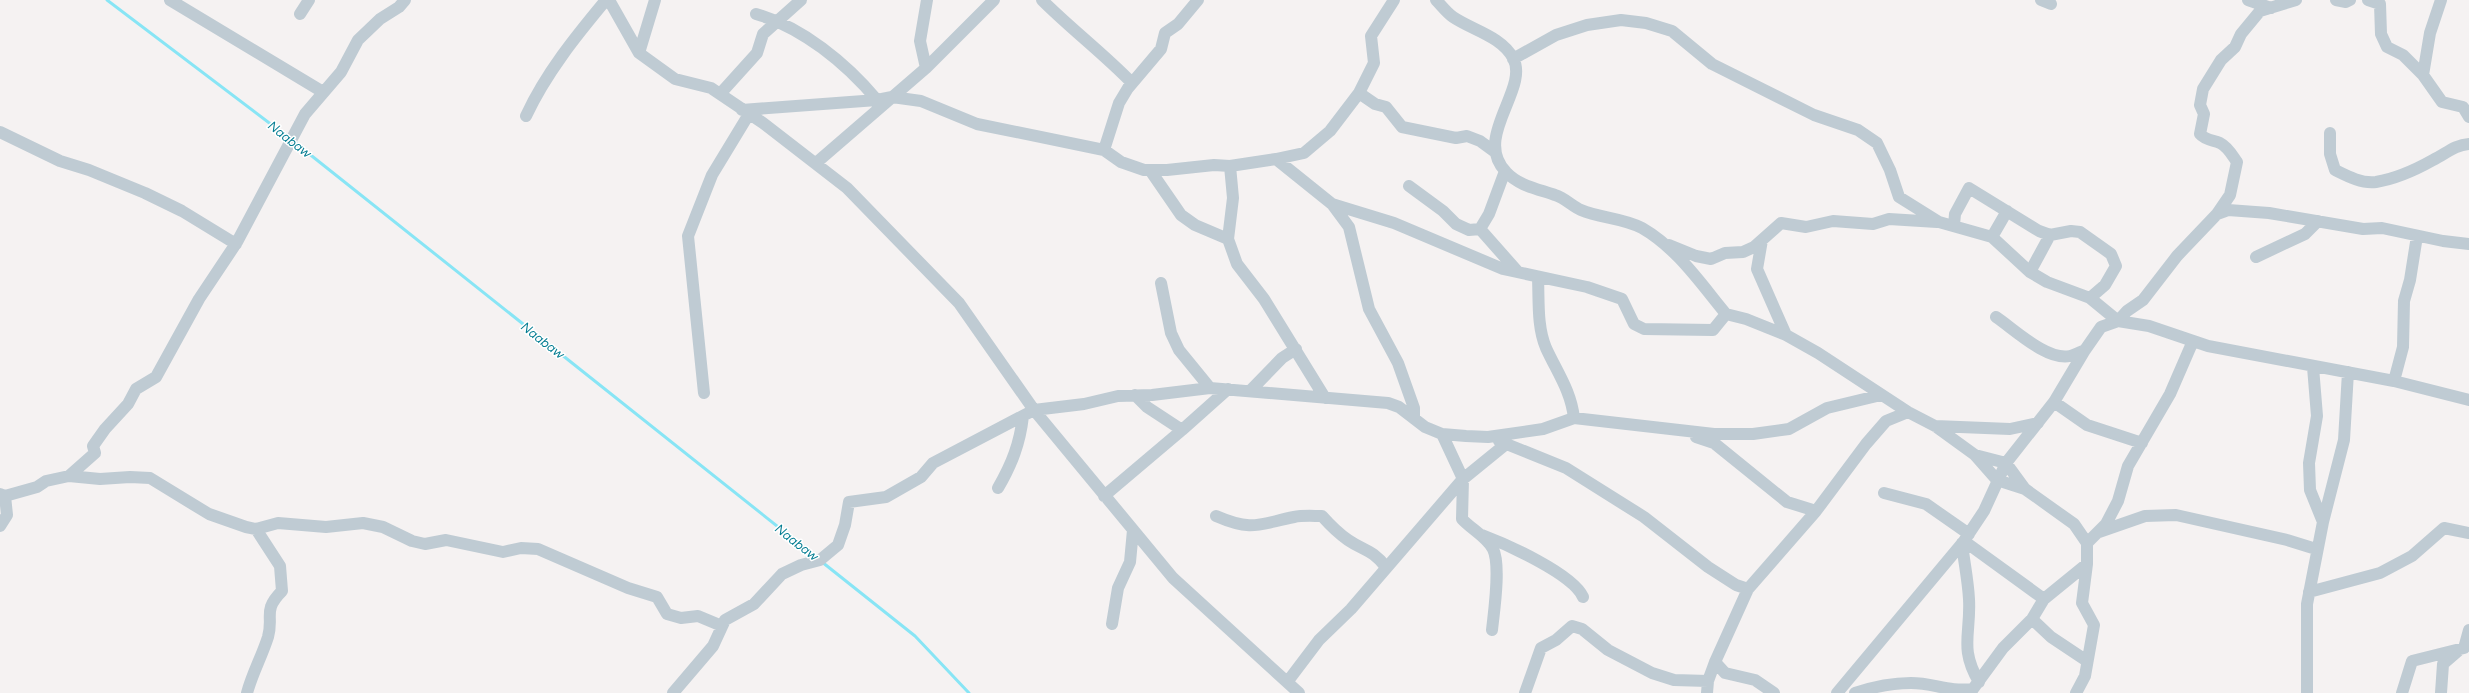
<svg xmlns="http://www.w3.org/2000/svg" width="2469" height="693" font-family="Figtree,sans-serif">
  <rect width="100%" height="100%" fill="#f5f2f2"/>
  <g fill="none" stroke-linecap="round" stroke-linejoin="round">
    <path stroke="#88e5f5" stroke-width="3" d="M107 0 289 138
      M293 141 816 557
      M822 562 915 636 969 693"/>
    <path stroke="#bfcbd3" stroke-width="12" d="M170 0 323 92
      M609 0 639 53 675 79 711 88 763 123 847 188 959 303 1034 410 1173 578 1299 693
      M1042 0C1071 29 1104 54 1132 83
      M1436 0C1441 5 1447 13 1453 17 1472 30 1501 36 1513 58 1530 89 1472 137 1506 172 1519 186 1538 189 1555 195 1565 198 1572 206 1581 210 1600 218 1624 218 1642 228 1677 248 1701 284 1726 314
      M2041 0 2051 4
      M2248 0 2271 8
      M2336 0 2346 2 2350 0
      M2368 0 2380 4 2381 34 2387 47 2403 55 2423 75
      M2441 0 2430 33 2423 75 2442 102 2463 107 2469 117
      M300 14 309 0
      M756 14C802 27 846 63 877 100
      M639 53 655 0
      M1513 59 1556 35 1587 25 1621 20 1646 23 1672 31 1712 64 1814 115 1858 130 1877 143 1890 170 1899 197 1939 222 1992 237 2030 272 2047 282 2090 298 2118 321 2149 326 2208 346 2394 381 2469 400
      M926 68 920 41 927 0
      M1359 93 1375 104 1386 107 1402 127 1456 138 1467 136 1480 141 1495 152
      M720 94 757 53 763 34 801 0
      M742 110 877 100 892 97 921 101 977 124 1104 150 1121 162 1144 170H1167L1214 165 1230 166 1276 159 1332 204 1394 223 1503 269 1587 287 1622 299 1634 324 1644 329 1713 330 1726 314 1746 319 1786 335 1818 353 1908 412 1935 426 1975 455 2006 463 2025 489 2074 524 2087 543V564L2082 603 2094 625 2085 676 2076 693
      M526 116C546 73 576 36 606 0
      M0 132 60 161 89 170 145 193 182 211 236 244
      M2330 133V154L2335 170C2347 176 2362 184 2376 182 2394 179 2417 169 2433 160 2446 154 2454 145 2469 144
      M1104 150 1119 103 1128 88 1161 49 1165 33 1178 24 1198 0
      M1276 159 1304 153 1330 131 1359 93 1374 63 1371 36 1394 0
      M816 163 926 68 994 0
      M1230 166 1233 198 1228 239 1237 264 1264 299 1325 398
      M1150 170 1181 215 1195 225 1228 239
      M1505 171 1489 214 1480 229 1518 272
      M1409 186 1443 211 1456 224 1469 230 1480 229
      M1332 204 1349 227 1369 309 1398 363 1414 408V418
      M2217 214 2230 195 2237 162C2232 155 2228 147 2220 143 2213 140 2205 140 2200 134L2204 114 2200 105 2203 89 2221 60 2235 47 2241 34 2260 11 2296 0
      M1954 225 1955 214 1969 188 2039 231 2050 235 2071 231 2080 232 2111 254 2116 266 2105 285 2090 298
      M1992 237 2007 211
      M1762 240 1757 269 1786 335
      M1669 245 1696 256 1711 259 1725 253 1743 252 1754 247 1781 223 1806 227 1833 221 1873 224 1889 219 1937 222
      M2256 257 2305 234 2318 221
      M2030 272 2050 235
      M1538 278C1539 301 1537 327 1546 348 1557 372 1571 391 1574 418
      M1161 283 1171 333 1179 350 1210 388
      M1996 317C2014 329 2047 361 2070 356 2075 355 2080 352 2085 350
      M2394 381 2403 347 2404 301 2410 280 2417 236
      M1250 391 1282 358 1296 349
      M704 393 688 236 712 175 749 114
      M1135 395 1147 407 1182 430
      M2054 402 2087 425 2142 443
      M1935 426 2010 429 2038 423
      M1442 434 1463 479 1462 519C1471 529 1487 537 1493 549 1501 565 1494 611 1492 630
      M1696 437 1714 443 1787 502 1816 511
      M1499 441 1566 468 1644 517 1708 567 1736 585 1748 589
      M1975 455 1997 480 2025 489
      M69 476 95 453 93 446 105 429 128 404 136 389 156 377 199 299 237 242 305 114 341 72 358 40 380 19 399 7 405 0
      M998 488C1012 464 1020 443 1023 416
      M1884 493 1926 504 1969 534
      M0 494 5 496 37 487 46 481 69 476 100 479 130 477 150 478 209 514 246 527 256 529 278 523 326 527 363 523 383 527 412 541 425 544 446 540 503 552 521 548 538 549 628 588 657 597 667 614 681 618 698 616 722 626
      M1104 496 1182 430 1228 389
      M1216 516C1253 532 1259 524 1294 517 1303 515 1313 516 1322 516 1330 525 1338 533 1348 540 1364 551 1372 549 1386 567
      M2323 522 2344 440 2348 372
      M0 526 7 515 5 496
      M2099 532 2145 516 2176 515 2287 540 2316 549
      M1482 535C1506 544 1573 574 1583 597
      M1964 541 2044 599
      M1962 543C1964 562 1968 580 1969 599 1971 634 1959 648 1979 682
      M2087 543 2106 524 2118 501 2128 466 2170 394 2193 341
      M2309 592 2380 573 2412 556 2444 528 2469 533
      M2032 619 2051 637 2087 661
      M1112 624 1118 588 1130 562 1133 530
      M1715 662 1725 673 1755 680 1774 693
      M1288 681 1319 640 1351 609 1463 479 1506 444
      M247 693C252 674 262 656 268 637 274 616 262 611 282 591L280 566 256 529
      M673 693 713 646 725 620 754 604 782 574 801 565 820 560 838 545 845 525 849 502 886 497 921 477 933 463 1034 410 1084 404 1118 396 1152 395 1210 388 1388 403 1399 407 1425 427 1442 434 1466 436 1488 437 1543 429 1574 418 1714 434H1753L1789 429 1827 408 1881 395
      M1525 693 1541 648 1556 640 1572 626 1582 629 1608 650 1652 673 1674 680 1708 681
      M1707 693 1708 681 1715 662 1748 589 1816 511 1866 444 1886 421 1908 412
      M1837 693 1964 541 1984 511 2006 463 2054 402 2085 350 2101 327 2118 321 2127 311 2143 300 2177 256 2217 214 2228 210 2269 213 2363 229 2382 228 2443 241 2469 244
      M1855 693C1873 687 1892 683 1911 683 1934 683 1948 692 1973 689
      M1970 693 2003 648 2032 619 2044 599 2087 564
      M2307 693V604L2323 522 2310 490 2309 463 2317 416 2313 367
      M2402 693 2412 661 2464 648 2469 630
      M2441 693 2443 664 2458 651"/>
  </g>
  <g text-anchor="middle" stroke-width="3" stroke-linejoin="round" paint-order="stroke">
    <g font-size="13" font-style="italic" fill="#047d92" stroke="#fff">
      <text transform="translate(290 139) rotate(38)" y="5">Naabaw</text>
      <text transform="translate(543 340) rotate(38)" y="5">Naabaw</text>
      <text transform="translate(797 542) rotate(38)" y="5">Naabaw</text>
    </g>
  </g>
</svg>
